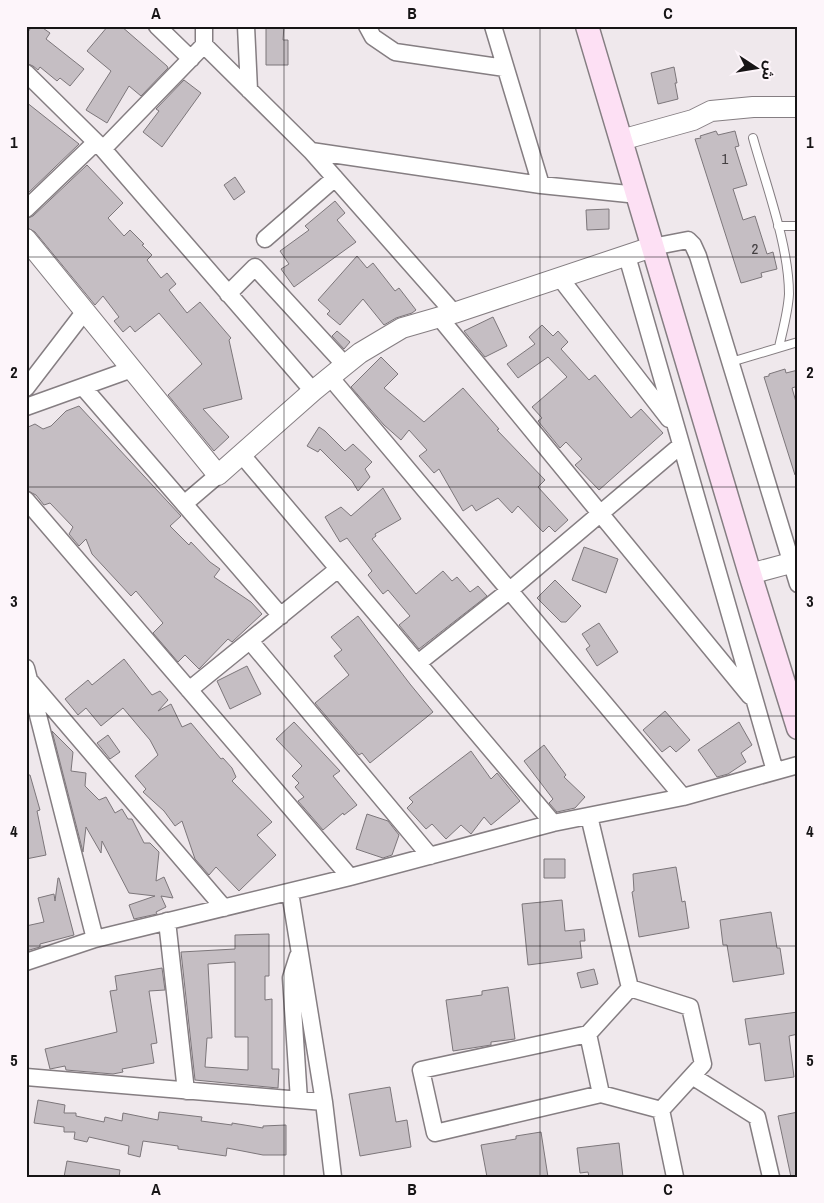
<svg xmlns="http://www.w3.org/2000/svg" width="824" height="1203" font-family="'Archivo Narrow','Noto Sans Arabic',sans-serif">
  <rect width="100%" height="100%" fill="#efe8ec"/>
  <path fill="#c5bec3" stroke="#7c767a" fill-rule="evenodd" d="M32 26H40L50 33 46 39 84 69 70 86 60 78 57 81 40 67 38 70 33 66 26 63V35Z
    M108 26H121L167 66 168 68 141 96 129 86 107 123 86 110 111 71 87 51Z
    M266 26H284L283 40H288V65H266Z
    M674 67 677 83H675L678 99 658 104 651 73Z
    M184 80 201 93 162 147 143 132 159 111 156 109Z
    M26 102 79 144 26 195Z
    M716 131 718 135 735 131 739 146 735 147 747 185 733 189 743 220 755 216 767 254 773 252 777 269 761 273 762 277 745 282 741 283 695 139 701 138 700 136Z
    M87 165 123 203 108 218 124 236 130 230 144 244 142 245 152 255 147 260 161 278 167 273 176 284 169 290 187 313 200 302 231 338 229 340 242 399 203 409 229 437 214 451 168 395 202 364 159 313 135 332 130 326 123 332 114 321 119 317 103 296 95 305 35 232 26 227V219L33 216Z
    M235 177 245 192 234 200 224 185Z
    M335 201 345 213 337 220 356 242 294 287 281 269 289 264 280 251 309 230 305 226Z
    M609 209V229L587 230 586 210Z
    M357 256 367 268 373 263 395 291 399 288 416 310 412 313 396 318 384 325 363 299 340 325 327 314 330 311 318 300Z
    M493 317 507 346 485 357 464 331Z
    M542 325 553 336 558 331 568 342 561 349 589 380 595 375 631 418 641 409 663 433 599 490 575 465 582 459 566 442 560 448 538 421 542 418 532 407 567 377 548 357 518 378 507 364 535 344 529 337Z
    M337 331 350 342 344 349 332 336Z
    M381 357 398 374 384 388 424 422 463 388 499 429 497 430 545 480 538 487 568 520 555 532 549 526 543 532 518 506 512 513 498 498 476 511 472 505 463 511 439 469 434 473 419 456 427 450 409 430 401 440 384 425 351 387Z
    M785 369 786 373 798 370V386L792 388 798 409V475H795L764 377 769 376V374Z
    M79 406 181 516 170 526 189 545 191 542 210 562 220 569 214 577 251 602 262 614 232 642 228 639 199 669 185 655 178 662 153 633 163 623 136 591 131 596 92 554 86 539 79 546 69 534 73 527 50 503 44 505 36 495 26 490V428L35 424 43 429 51 426 66 411Z
    M319 427 325 431 345 451 353 444 372 462 365 469 370 477 358 491 352 481 320 449 318 452 307 446Z
    M383 488 401 519 375 534 376 536 372 539 416 594 443 571 452 581 457 577 470 592 478 586 487 596 419 649 399 625 410 616 388 590 383 594 368 575 372 571 347 538 340 542 325 517 341 507 351 516Z
    M584 547 618 559 606 593 572 580Z
    M555 580 581 606 566 622H561L537 598Z
    M358 616 410 684 433 712 370 763 362 753 359 755 315 703 349 675 334 656 342 650 331 637Z
    M599 623 618 652 597 666 586 649 590 646 582 634Z
    M124 659 152 695 160 691 168 700 158 711 171 704 182 727 191 723 221 759 223 758 232 768 236 777 232 781 272 822 257 835 276 855 239 891 216 867 209 875 195 859 182 821 175 826 164 811 143 792 146 789 135 776 158 755 150 740 123 708 101 726 86 708 78 715 65 699 88 680 92 685Z
    M247 666 261 694 230 709 217 681Z
    M665 711 690 740 676 752 670 746 662 752 643 730Z
    M294 722 340 771 333 776 357 805 344 815 343 813 323 830 298 801 304 797 295 787 299 783 292 776 302 766 276 739Z
    M739 722 752 745 741 753 746 762 728 774 717 777 698 750Z
    M52 731 73 752 71 771 86 773 85 786 99 800 106 797 115 813 122 809 128 819H132L144 843H150L159 852 156 881 164 877 173 898 161 896 166 907 156 912 157 914 134 919 129 905 155 896 129 893 102 841 101 853 86 827 83 852Z
    M108 735 120 752 110 759 97 743Z
    M544 745 566 775 564 777 585 797 575 808 557 812 549 803 553 799 524 761Z
    M471 751 491 779 497 773 520 801 491 825 484 817 471 834 461 825 446 839 432 824 426 829 407 808 413 802 409 798Z
    M26 775H30L40 810 37 811 46 855 26 859Z
    M367 814 388 821 399 835 392 855 383 858 356 849Z
    M544 859H565V878H544Z
    M676 867 682 902 685 901 689 928 639 937 632 892 634 891 633 874Z
    M58 878H59L74 935 40 944V947L26 951V926L44 922 38 898 54 894 55 901Z
    M562 900 565 931 584 929 585 941H580L582 958 528 965 522 904Z
    M771 912 777 948H780L784 974 733 982 727 945H723L720 920Z
    M269 934V976H265V1000L272 999V1069H279L278 1088 195 1080 181 952 235 949V935ZM235 962V1037H248V1070L205 1067 207 1038H212L208 964Z
    M162 968 165 990 149 991 157 1043 151 1044 154 1063 122 1069 123 1072 113 1074 66 1070 65 1066 50 1069 45 1049 117 1032 110 991 117 990 115 976Z
    M594 969 598 984 581 988 577 973Z
    M508 987 515 1039 491 1042V1045L453 1051 446 1000 482 995V991Z
    M798 1012V1034L789 1036 794 1077 765 1081 760 1043 749 1045 745 1019Z
    M390 1087 396 1122 407 1120 411 1147 360 1156 349 1094Z
    M38 1100 65 1105 64 1113H76V1116L104 1122 105 1117 122 1121 123 1113 158 1120 159 1112 202 1117 201 1121 232 1125V1123L263 1128V1126L286 1125V1155H263L227 1148 226 1156 178 1149V1146L143 1141 140 1157 128 1154 129 1146 89 1137 87 1142 74 1139 75 1132H64V1127L34 1123Z
    M798 1112V1177H791L778 1116Z
    M541 1132 548 1177H487L481 1145 516 1139V1136Z
    M619 1143 623 1177H589L588 1172 580 1173 577 1148Z
    M67 1161 120 1170 119 1177H64Z"/>
  <g fill="none" stroke-linecap="round" stroke-linejoin="round">
    <g stroke="#857e82" stroke-width="10">
      <path id="service" d="M753 138C766 185 789 246 789 294 788 312 783 329 779 347
        M778 226H798
        M731 362 798 342"/>
    </g>
    <g stroke="#857e82" stroke-width="19">
      <path id="minor" d="M157 26 191 59
        M204 26V45L311 151 454 313
        M246 26 249 90
        M367 26 373 37 395 52 505 68
        M493 26 541 185
        M26 73 103 149 313 391
        M103 149 204 45
        M311 151 541 185 638 195
        M26 209 96 142
        M265 239 335 178
        M652 247 688 240 693 245 698 256 798 584
        M627 256 775 771
        M560 278 669 419
        M228 294 255 267 345 365
        M439 317 750 696
        M330 377 683 797
        M83 387 281 616
        M26 388 85 311
        M26 407 132 369
        M242 455 553 823
        M26 500 350 877
        M184 504 218 475
        M250 641 430 856
        M418 663 510 590 680 446
        M26 668 95 939
        M29 680 224 908
        M189 690 338 569
        M589 816 630 988
        M290 892 324 1102 333 1177
        M167 921 186 1091
        M298 956 291 978 299 1100
        M26 962 95 939 350 877 553 823 683 797 798 765
        M588 1034 601 1094 661 1110 703 1064 690 1007 630 988 588 1034 421 1070 435 1133 601 1094
        M692 1076 757 1117 771 1177
        M26 1077 324 1102
        M661 1110 675 1177"/>
    </g>
    <g stroke="#857e82" stroke-width="22">
      <path id="tertiary" d="M621 140 693 120 711 111 753 107H798
        M26 239 218 475 313 391 345 365 360 353 402 328 454 313 652 247
        M750 574 798 561"/>
    </g>
    <g stroke="#857e82" stroke-width="25">
      <path id="secondary" d="M587 26 750 574 798 728"/>
    </g>
    <use href="#service" stroke="#fff" stroke-width="8"/>
    <use href="#minor" stroke="#fff" stroke-width="16"/>
    <use href="#tertiary" stroke="#fff" stroke-width="20"/>
    <use href="#secondary" stroke="#fde0f4" stroke-width="22"/>
  </g>
  <path fill="none" stroke="#161415" stroke-width="1" stroke-opacity="0.55" d="M284 26V1177M540 26V1177M26 257H798M26 487H798M26 716H798M26 946H798"/>
  <g text-anchor="middle" stroke-width="4" stroke-linejoin="round" paint-order="stroke">
    <g font-size="15" fill="#423e40">
      <text x="725" y="164">1</text>
      <text x="755" y="254">2</text>
    </g>
  </g>
  <rect width="824" height="1203" fill="none" stroke="#fdf5fa" stroke-width="55"/>
  <g transform="translate(756 68) rotate(102)" stroke="#fdf5fa" stroke-width="4" paint-order="stroke">
  <path d="M0-4L9 19L0 12L-9 19Z" fill="#161415"/>
  <text y="-8" font-size="14" font-weight="bold" text-anchor="middle" fill="#161415">ش</text>
  </g>
  <rect x="28" y="28" width="768" height="1148" fill="none" stroke="#161415" stroke-width="2"/>
  <g font-size="16" text-anchor="middle" font-weight="bold" fill="#161415">
    <text x="156" y="19">A</text>
    <text x="412" y="19">B</text>
    <text x="668" y="19">C</text>
    <text x="14" y="148">1</text>
    <text x="810" y="148">1</text>
    <text x="14" y="378">2</text>
    <text x="810" y="378">2</text>
    <text x="14" y="607">3</text>
    <text x="810" y="607">3</text>
    <text x="14" y="837">4</text>
    <text x="810" y="837">4</text>
    <text x="14" y="1066">5</text>
    <text x="810" y="1066">5</text>
    <text x="156" y="1195">A</text>
    <text x="412" y="1195">B</text>
    <text x="668" y="1195">C</text>
  </g>
</svg>
